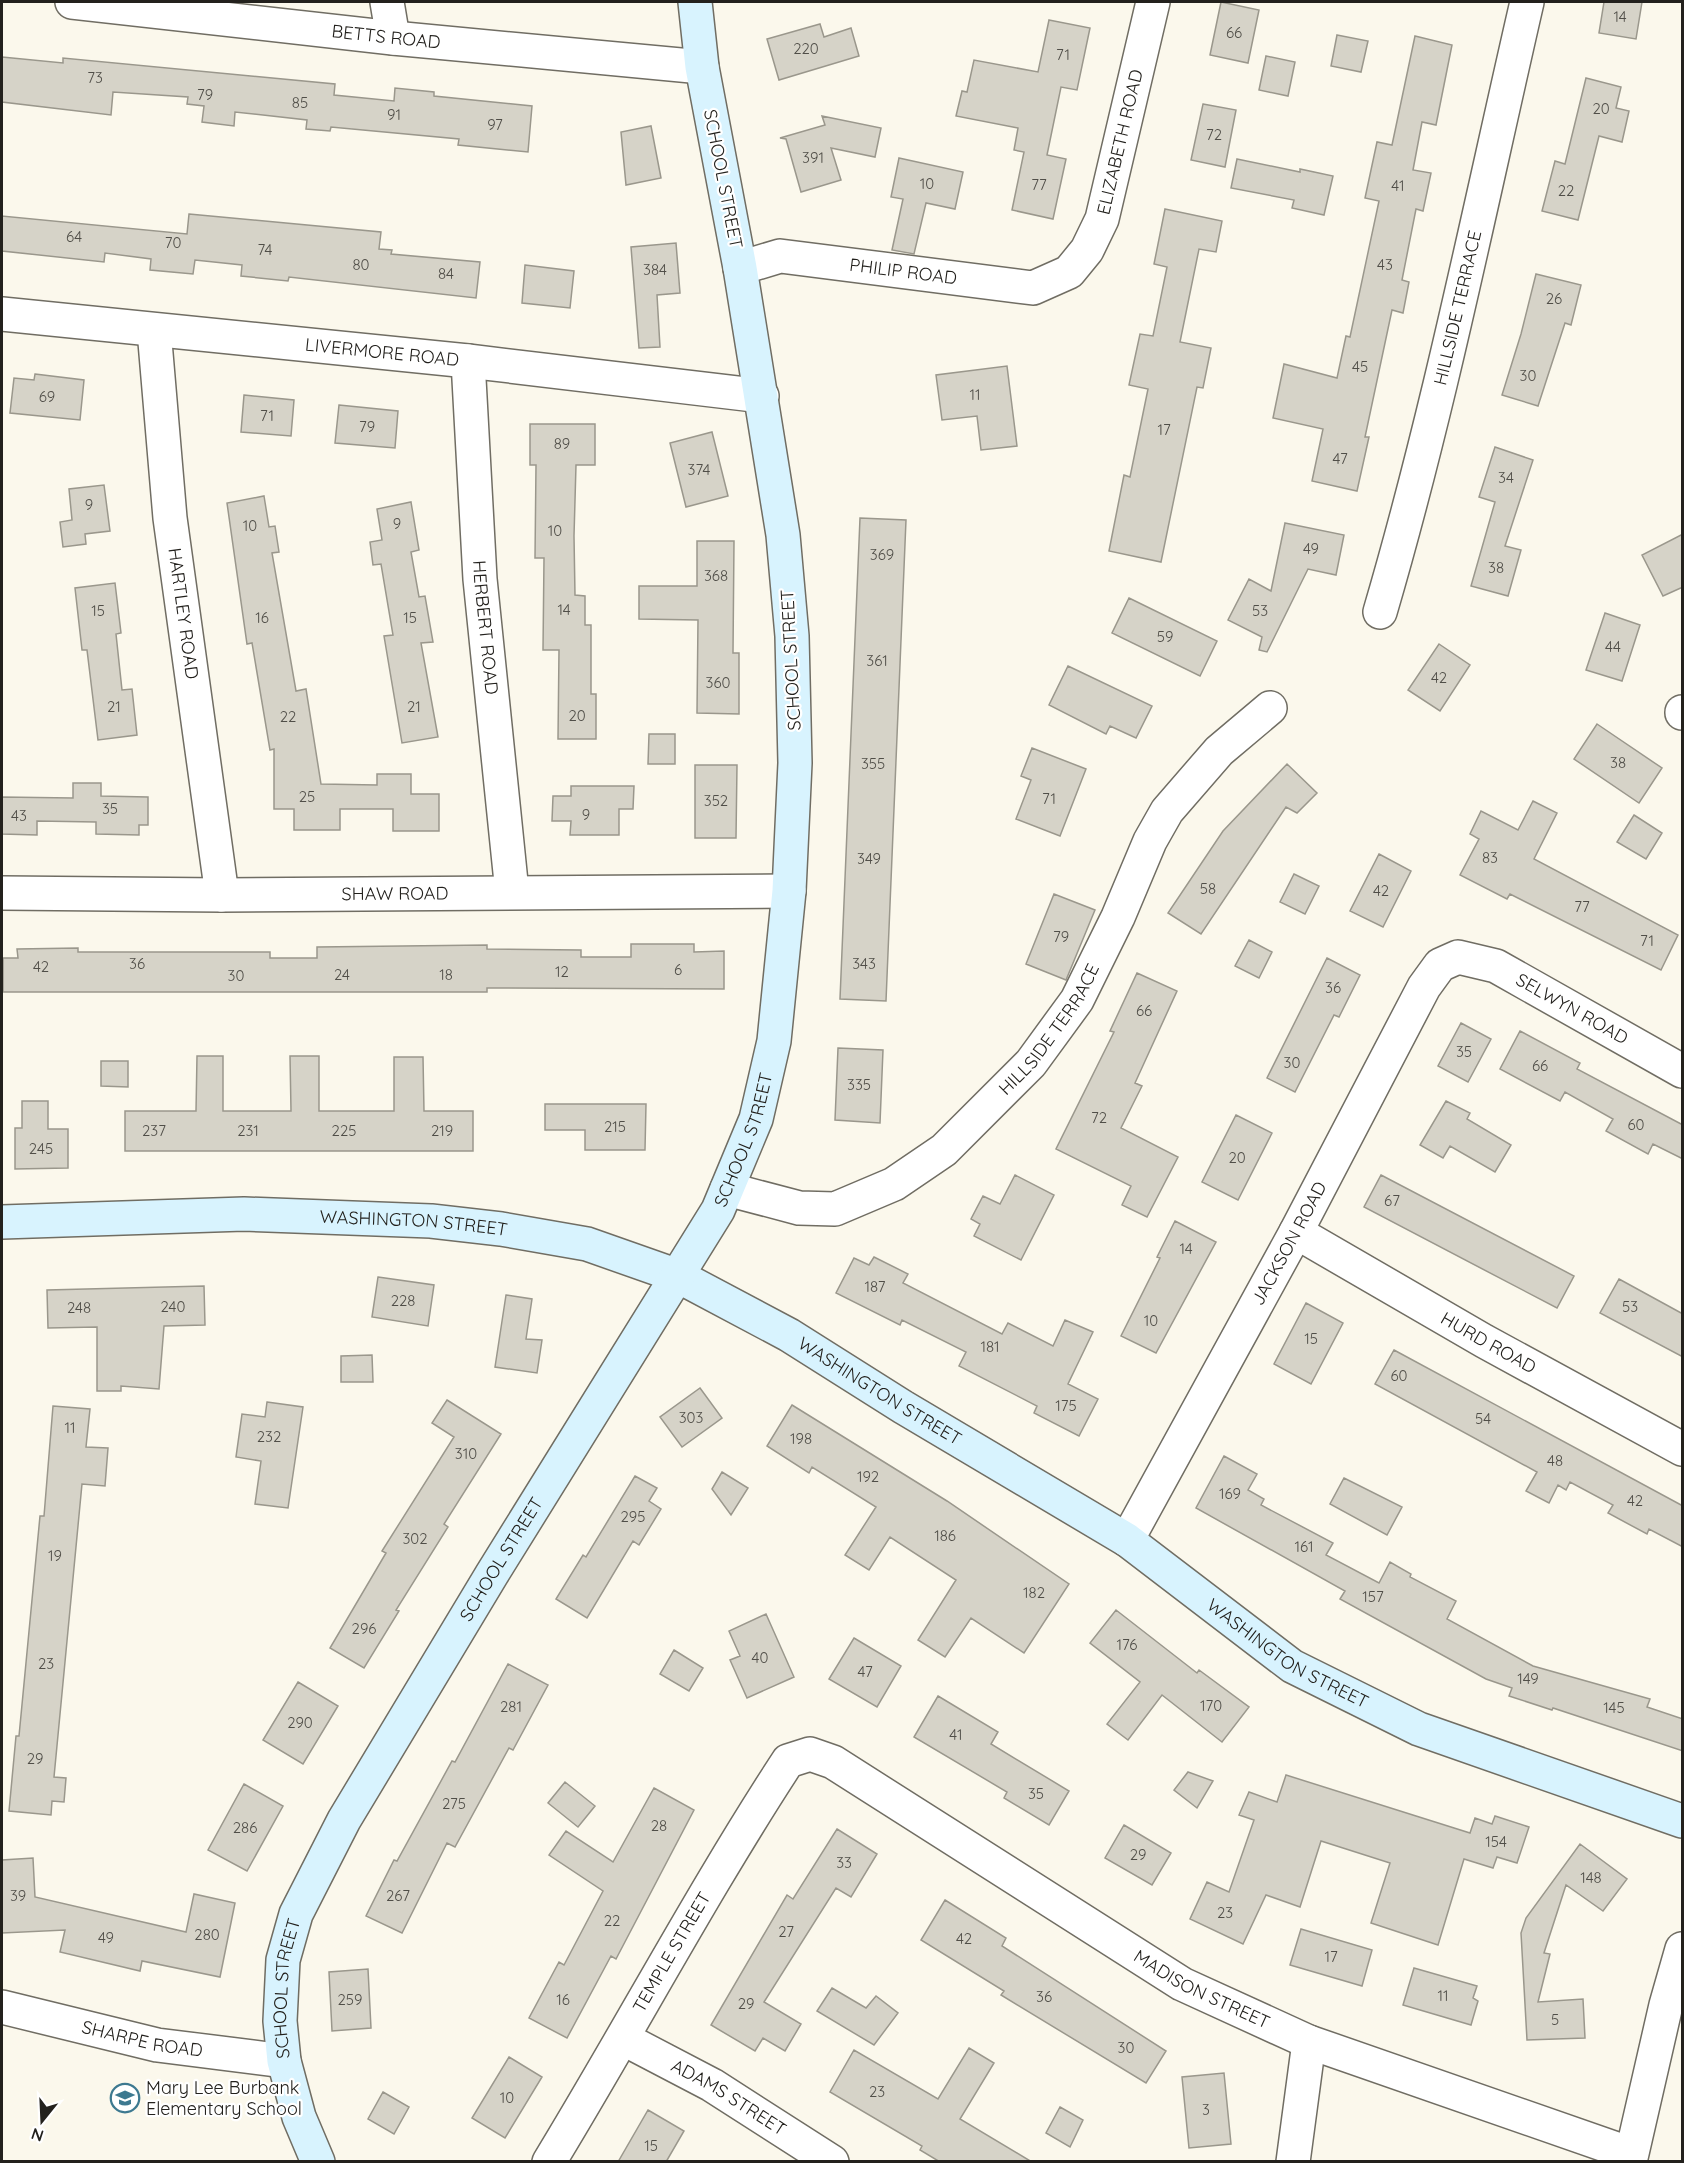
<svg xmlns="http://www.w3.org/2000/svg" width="1684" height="2163" font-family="Quicksand,sans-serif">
  <rect width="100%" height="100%" fill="#fbf8ec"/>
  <path fill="#d6d3c8" stroke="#9a978c" stroke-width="1.5" d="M1221 2 1259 10 1248 63 1210 55Z
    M1604 2H1642L1636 39 1599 33Z
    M1049 20 1090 28 1077 90 1061 87 1047 155 1066 159 1053 219 1012 210 1024 152 1014 150 1018 128 956 116 962 91 967 92 974 60 1038 72Z
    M820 24 824 37 851 28 859 56 779 80 767 39Z
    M1337 35 1368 41 1361 72 1331 66Z
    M1415 36 1452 45 1436 125 1422 122 1413 170 1431 173 1423 211 1416 209 1402 280 1409 282 1403 313 1392 310 1365 437H1369L1357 491 1312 481 1323 429 1273 418 1284 364 1337 378 1346 336 1350 337 1379 201 1365 198 1377 142 1392 145Z
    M1266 56 1295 62 1288 96 1259 90Z
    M2 57 63 63V58L335 84 334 95 394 101 395 88 434 92V96L532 106 528 152 458 145 459 139 331 127 330 131 306 129 307 120 235 112 234 126 202 122 204 106 187 104 188 97 113 92 111 115 2 102Z
    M1586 78 1621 87 1616 108 1629 111 1622 142 1599 136 1578 220 1542 211 1555 161 1565 164Z
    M1203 104 1236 110 1225 167 1191 160Z
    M822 116 881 128 875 157 831 148 841 180 801 192 786 139 780 138 825 125Z
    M651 126 661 178 626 185 621 132Z
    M899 158 963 172 955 209 926 203 914 254 892 250 903 199 891 197Z
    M1237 159 1300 172V169L1333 176 1324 215 1292 208 1294 200 1231 188Z
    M1165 209 1222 221 1216 252 1199 249 1180 342 1211 348 1203 388 1197 387 1161 562 1109 551 1124 475 1130 477 1148 389 1129 385 1140 334 1153 336 1167 267 1154 264Z
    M189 214 381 232 379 249 392 250 391 254 480 262 476 298 289 277 288 281 241 276 242 265 195 260 193 274 150 270 151 259 105 253 104 262 2 251V216L187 234Z
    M676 243 680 293 657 295 660 347 639 348 631 247Z
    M525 265 574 271 570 308 522 303Z
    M1536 274 1581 285 1571 325 1565 323 1538 406 1502 395 1521 334Z
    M1007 366 1017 446 981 450 977 416 942 420 936 375Z
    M35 374 84 380 80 420 10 413 14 378 34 380Z
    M244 395 294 400 291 436 241 432Z
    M339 405 398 411 395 448 335 443Z
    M530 424H595V465H576L574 536 575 595 585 596V625H591V694H596V739H558L559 650H543L544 558H535L536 465H530Z
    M712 432 728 496 686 507 670 443Z
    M1495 447 1533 460 1505 546 1521 550 1508 596 1471 586 1495 502 1479 497Z
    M104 485 110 531 85 534 86 544 63 547 60 522 72 520 69 489Z
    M264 496 269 527 275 526 279 552 272 553 296 691 306 689 321 784 377 785V774H411V794H439V831H393V809H340V830H294V809H274V749L270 750 252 643 247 644 227 503Z
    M411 502 419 550 411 552 419 597 425 596 433 642 421 643 438 737 402 743 384 636 393 635 381 564 373 565 370 542 382 540 377 509Z
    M860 518 906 520 886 1001 840 999Z
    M1285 523 1344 535 1336 575 1308 569 1267 652 1259 650 1262 637 1228 620 1249 579 1271 591Z
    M1683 534V587L1663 596 1642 555Z
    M697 541H734L733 653H739V714L697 713 698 620 639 619V586H697Z
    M115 583 121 633 116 634 122 690 132 689 137 735 98 740 87 650H82L75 588Z
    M1129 598 1217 641 1200 676 1112 633Z
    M1605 613 1640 625 1622 681 1586 670Z
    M1439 644 1470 665 1440 711 1408 690Z
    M1068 666 1152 706 1136 738 1110 726 1106 734 1049 705Z
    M1597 724 1662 768 1639 803 1574 759Z
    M649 734H675V764H648Z
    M1032 748 1086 769 1060 836 1016 819 1031 780 1021 776Z
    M1287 764 1317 793 1297 813 1286 807 1201 934 1168 913 1223 831Z
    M695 765H737L736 838H695Z
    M73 783H101V796L148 797V825H139V835L96 834V822L37 821V835L2 834V797L73 798Z
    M571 786H634L633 809H619V835H570L571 821H552L553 796H571Z
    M1533 801 1557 813 1534 859 1678 935 1661 970 1510 894 1507 899 1460 875 1479 839 1470 834 1481 811 1518 830Z
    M1634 815 1662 833 1646 859 1617 842Z
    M1379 854 1411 871 1383 927 1350 911Z
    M1294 874 1319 886 1305 914 1280 902Z
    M1054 894 1095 910 1066 980 1026 964Z
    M1249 940 1272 952 1259 978 1235 966Z
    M631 944H694V952L724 951V989L487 988V992H3V958H18L17 949 78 948V952H270V958H317V947L487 945V949L581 950V957H631Z
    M1327 958 1360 975 1339 1017 1334 1015 1295 1092 1267 1078Z
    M1137 973 1177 991 1135 1083 1142 1086 1121 1128 1178 1157 1147 1217 1122 1205 1131 1186 1056 1149 1114 1032 1110 1031Z
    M1461 1023 1491 1039 1468 1082 1438 1066Z
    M1520 1031 1580 1063 1577 1069 1683 1125V1159L1653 1144 1648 1154 1606 1131 1613 1119 1565 1092 1560 1101 1500 1069Z
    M838 1048 883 1050 880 1123 835 1120Z
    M197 1056H223V1111H291L290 1056H319V1111H394V1057H423L424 1111H473V1151H125V1111H196Z
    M101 1061H128V1087L101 1086Z
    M22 1101H48V1129H68V1168L15 1169V1128H22Z
    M1446 1101 1470 1113 1467 1119 1511 1145 1495 1172 1450 1146 1443 1158 1420 1145Z
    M545 1104H646L645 1150H585V1130H545Z
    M1236 1115 1272 1133 1238 1200 1202 1182Z
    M1015 1175 1054 1195 1021 1260 974 1236 980 1224 971 1219 983 1196 1000 1204Z
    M1381 1175 1574 1276 1557 1308 1364 1207Z
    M1175 1221 1216 1242 1156 1353 1121 1336 1160 1258 1157 1257Z
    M874 1257 908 1274 903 1283 1002 1334 1008 1323 1053 1346 1065 1320 1093 1332 1068 1384 1098 1399 1079 1436 1034 1413 1037 1406 959 1366 966 1352 902 1320 900 1325 836 1293 854 1258 869 1265Z
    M378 1277 434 1285 428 1326 372 1317Z
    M1619 1279 1683 1314V1357L1600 1313Z
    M204 1286 205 1325 164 1326 159 1389 121 1386V1391H97V1327L48 1328 47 1290Z
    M506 1295 532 1299 526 1339 542 1340 537 1373 495 1367Z
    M1306 1303 1343 1323 1311 1384 1274 1364Z
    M1394 1350 1683 1506V1547L1649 1529 1647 1534 1608 1513 1613 1505 1570 1482 1566 1490 1558 1485 1549 1503 1526 1491 1537 1472 1375 1384Z
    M372 1355 373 1382H341V1356Z
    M700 1388 722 1418 682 1447 660 1417Z
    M447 1400 501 1434 444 1524 448 1527 396 1610 399 1611 364 1668 330 1648 386 1553 382 1551 454 1437 432 1423Z
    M267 1402 303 1407 288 1508 255 1504 261 1461 236 1457 242 1414 265 1417Z
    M792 1405 947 1501 1069 1584 1024 1653 971 1618 945 1657 918 1640 956 1580 890 1537 869 1570 845 1555 876 1507 812 1467 809 1473 767 1446Z
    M53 1406 90 1409 86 1447 108 1448 105 1486 82 1484 54 1777 66 1778 64 1802 52 1801 51 1815 9 1811 16 1736H19L40 1516H44Z
    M1224 1456 1257 1474 1248 1490 1264 1499 1261 1505 1333 1543 1326 1555 1379 1583 1390 1562 1411 1574 1410 1577 1456 1601 1447 1619 1533 1666 1650 1699 1647 1707 1683 1719V1751L1553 1708 1552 1710 1509 1696 1512 1688 1486 1679 1340 1599 1345 1591 1196 1508Z
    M722 1472 748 1488 731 1515 712 1489Z
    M635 1476 657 1488 649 1501 661 1509 639 1545 633 1541 587 1618 556 1599 583 1555 586 1557Z
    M1344 1478 1402 1507 1387 1535 1330 1504Z
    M1116 1610 1197 1673 1199 1670 1249 1707 1222 1742 1162 1695 1128 1740 1107 1724 1140 1682 1090 1643Z
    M766 1614 794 1677 747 1698 730 1660 740 1656 729 1631Z
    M854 1638 901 1666 877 1707 829 1679Z
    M674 1650 703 1668 689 1691 660 1674Z
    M508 1664 548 1685 513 1750 509 1748 455 1847 447 1843 402 1933 366 1916 394 1860 397 1861 452 1761 455 1762Z
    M298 1682 338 1706 303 1764 263 1740Z
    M938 1696 998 1732 991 1744 1069 1791 1049 1825 1004 1798 1007 1792 914 1737Z
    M1188 1772 1213 1781 1197 1808 1174 1790Z
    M1286 1775 1470 1833 1475 1818 1492 1824 1495 1816 1529 1827 1517 1863 1497 1857 1493 1868 1464 1859 1438 1945 1371 1923 1390 1863 1321 1841 1300 1907 1266 1895 1243 1944 1190 1919 1207 1882 1229 1892 1254 1820 1239 1815 1249 1792 1277 1802Z
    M565 1782 595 1806 578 1827 548 1803Z
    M244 1784 283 1806 247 1871 208 1850Z
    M654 1788 694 1810 616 1959 611 1956 567 2038 529 2018 559 1962 564 1965 603 1891 549 1855 566 1831 613 1862Z
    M1124 1825 1171 1853 1152 1885 1105 1858Z
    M837 1829 877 1854 851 1897 836 1888 764 2002 801 2024 785 2051 763 2038 755 2051 711 2025 787 1895 793 1899Z
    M1580 1844 1627 1879 1603 1911 1566 1885 1544 1953 1550 1954 1538 2002 1583 1999 1585 2038 1527 2040 1521 1933 1526 1918Z
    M33 1858 35 1897 186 1932 194 1894 235 1903 220 1977 142 1961 140 1971 60 1952 65 1930 2 1933V1860Z
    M945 1900 1006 1938 1002 1946 1166 2051 1146 2083 1001 1995 1004 1991 921 1940Z
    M1301 1929 1372 1950 1362 1986 1290 1965Z
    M1414 1968 1477 1986 1473 1998 1478 2001 1471 2025 1403 2005Z
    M368 1969 371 2028 332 2031 329 1972Z
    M832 1988 866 2008 876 1996 898 2013 874 2045 817 2011Z
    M969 2048 994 2063 960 2119 1032 2162H940L920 2150 922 2146 830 2092 854 2050 938 2099Z
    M509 2057 542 2077 505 2138 472 2118Z
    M1224 2073 1231 2144 1189 2148 1182 2077Z
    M383 2092 409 2107 394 2134 368 2119Z
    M1060 2107 1083 2120 1070 2147 1046 2133Z
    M648 2110 684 2131 666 2162H618Z"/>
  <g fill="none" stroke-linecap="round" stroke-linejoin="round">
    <g stroke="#706d63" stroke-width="36">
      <g id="street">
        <path id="s1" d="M72 2 393 38 702 67"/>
        <path d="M387 2 393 38"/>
        <path id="s2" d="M740 268 780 256 1033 288 1069 272 1087 250 1102 219 1153 2"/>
        <path id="s3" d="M2 314 468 361 762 396"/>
        <path id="s4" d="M154 330 170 518 222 895"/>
        <path id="s5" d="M468 361 480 579 512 892"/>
        <path id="s6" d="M1380 612C1439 411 1480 206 1527 2"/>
        <path d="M1682 712V713"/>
        <path id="s7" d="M2 893 222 895 789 891"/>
        <path id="s8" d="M727 1189 799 1208 835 1209 894 1184 944 1150 1031 1063 1077 1000 1118 917 1150 841 1167 811 1219 751 1270 708"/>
        <path id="s9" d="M1296 1232 1484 1341 1682 1449"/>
        <path id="s10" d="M1127 1540 1296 1232 1424 987 1440 965 1458 957 1496 966 1682 1071"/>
        <path id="s11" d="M2 2007 157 2045 284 2061"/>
        <path id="s12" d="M624 2039 712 2085 832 2162"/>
        <path id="s13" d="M549 2162C630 2029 703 1891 788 1761L810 1754 833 1762 1182 1984 1309 2042 1631 2154"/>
        <path d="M1293 2162 1309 2042"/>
        <path d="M1630 2162 1666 2005 1682 1949"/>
      </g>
    </g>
    <g stroke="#706d63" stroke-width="36">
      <g id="secondary">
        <path id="s14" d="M2 1222 244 1214 431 1221 501 1229 587 1244 678 1276 789 1335 903 1407 1127 1540 1292 1666 1419 1729 1682 1821"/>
        <path id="s15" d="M318 2162 299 2117 284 2061 280 2021 283 1960 296 1914 344 1820 492 1574 718 1210 756 1119 774 1041 789 891 795 763 792 636 783 535 740 268 702 67 695 2"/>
      </g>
    </g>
    <use href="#street" stroke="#fff" stroke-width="33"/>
    <use href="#secondary" stroke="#d8f3fe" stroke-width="33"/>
  </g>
  <defs>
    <g id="school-ring" transform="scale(1.5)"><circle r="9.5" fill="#fff" stroke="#3d7990" stroke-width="1.5"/><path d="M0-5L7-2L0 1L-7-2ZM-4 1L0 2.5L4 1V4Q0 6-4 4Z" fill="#3d7990"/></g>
  </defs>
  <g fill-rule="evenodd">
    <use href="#school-ring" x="125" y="2098"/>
  </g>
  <g text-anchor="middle" stroke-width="4.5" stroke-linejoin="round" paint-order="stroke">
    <g font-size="15" fill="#504e48">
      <text x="1620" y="22">14</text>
      <text x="1234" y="38">66</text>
      <text x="806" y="54">220</text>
      <text x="1063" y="60">71</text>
      <text x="95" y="83">73</text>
      <text x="205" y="100">79</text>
      <text x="300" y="108">85</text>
      <text x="1601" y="114">20</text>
      <text x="394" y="120">91</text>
      <text x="495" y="130">97</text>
      <text x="1214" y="140">72</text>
      <text x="813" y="163">391</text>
      <text x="927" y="189">10</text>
      <text x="1039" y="190">77</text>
      <text x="1398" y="191">41</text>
      <text x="1566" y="196">22</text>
      <text x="74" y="242">64</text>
      <text x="173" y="248">70</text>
      <text x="265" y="255">74</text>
      <text x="361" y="270">80</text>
      <text x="1385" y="270">43</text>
      <text x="655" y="275">384</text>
      <text x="446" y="279">84</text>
      <text x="1554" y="304">26</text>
      <text x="1360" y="372">45</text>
      <text x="1528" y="381">30</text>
      <text x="975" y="400">11</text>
      <text x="47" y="402">69</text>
      <text x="267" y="421">71</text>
      <text x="367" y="432">79</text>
      <text x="1164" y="435">17</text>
      <text x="562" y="449">89</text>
      <text x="1340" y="464">47</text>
      <text x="699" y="475">374</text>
      <text x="1506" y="483">34</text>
      <text x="89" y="510">9</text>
      <text x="397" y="529">9</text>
      <text x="250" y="531">10</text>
      <text x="555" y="536">10</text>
      <text x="1311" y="554">49</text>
      <text x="882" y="560">369</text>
      <text x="1496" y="573">38</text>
      <text x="716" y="581">368</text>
      <text x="564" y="615">14</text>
      <text x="98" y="616">15</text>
      <text x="1260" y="616">53</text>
      <text x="262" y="623">16</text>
      <text x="410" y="623">15</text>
      <text x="1165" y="642">59</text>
      <text x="1613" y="652">44</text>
      <text x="877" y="666">361</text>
      <text x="1439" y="683">42</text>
      <text x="718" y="688">360</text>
      <text x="114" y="712">21</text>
      <text x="414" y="712">21</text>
      <text x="577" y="721">20</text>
      <text x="288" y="722">22</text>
      <text x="1618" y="768">38</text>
      <text x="873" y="769">355</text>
      <text x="307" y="802">25</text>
      <text x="1049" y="804">71</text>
      <text x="716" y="806">352</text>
      <text x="110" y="814">35</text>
      <text x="586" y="820">9</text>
      <text x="19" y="821">43</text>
      <text x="1490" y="863">83</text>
      <text x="869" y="864">349</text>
      <text x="1208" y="894">58</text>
      <text x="1381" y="896">42</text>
      <text x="1582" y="912">77</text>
      <text x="1061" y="942">79</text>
      <text x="1647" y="946">71</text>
      <text x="137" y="969">36</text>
      <text x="864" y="969">343</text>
      <text x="41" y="972">42</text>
      <text x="678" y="975">6</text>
      <text x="562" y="977">12</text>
      <text x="342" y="980">24</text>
      <text x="446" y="980">18</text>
      <text x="236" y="981">30</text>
      <text x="1333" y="993">36</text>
      <text x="1144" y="1016">66</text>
      <text x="1464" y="1057">35</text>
      <text x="1292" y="1068">30</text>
      <text x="1540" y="1071">66</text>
      <text x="859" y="1090">335</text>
      <text x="1099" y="1123">72</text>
      <text x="1636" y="1130">60</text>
      <text x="615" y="1132">215</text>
      <text x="154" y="1136">237</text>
      <text x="248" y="1136">231</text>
      <text x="344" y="1136">225</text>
      <text x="442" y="1136">219</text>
      <text x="41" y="1154">245</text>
      <text x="1237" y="1163">20</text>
      <text x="1392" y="1206">67</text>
      <text x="1186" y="1254">14</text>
      <text x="875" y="1292">187</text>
      <text x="403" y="1306">228</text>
      <text x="173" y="1312">240</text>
      <text x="1630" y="1312">53</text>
      <text x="79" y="1313">248</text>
      <text x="1151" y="1326">10</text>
      <text x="1311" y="1344">15</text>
      <text x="990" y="1352">181</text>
      <text x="1399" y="1381">60</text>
      <text x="1066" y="1411">175</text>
      <text x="691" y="1423">303</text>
      <text x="1483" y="1424">54</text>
      <text x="70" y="1433">11</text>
      <text x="269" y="1442">232</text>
      <text x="801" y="1444">198</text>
      <text x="466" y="1459">310</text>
      <text x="1555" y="1466">48</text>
      <text x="868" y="1482">192</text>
      <text x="1230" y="1499">169</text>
      <text x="1635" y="1506">42</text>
      <text x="633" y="1522">295</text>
      <text x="945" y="1541">186</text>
      <text x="415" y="1544">302</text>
      <text x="1304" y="1552">161</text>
      <text x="55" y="1561">19</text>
      <text x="1034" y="1598">182</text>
      <text x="1373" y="1602">157</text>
      <text x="364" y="1634">296</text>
      <text x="1127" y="1650">176</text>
      <text x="760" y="1663">40</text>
      <text x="46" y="1669">23</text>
      <text x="865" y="1677">47</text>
      <text x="1528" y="1684">149</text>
      <text x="1211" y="1711">170</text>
      <text x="511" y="1712">281</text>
      <text x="1614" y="1713">145</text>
      <text x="300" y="1728">290</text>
      <text x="956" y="1740">41</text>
      <text x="35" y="1764">29</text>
      <text x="1036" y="1799">35</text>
      <text x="454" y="1809">275</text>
      <text x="659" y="1831">28</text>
      <text x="245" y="1833">286</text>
      <text x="1496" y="1847">154</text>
      <text x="1138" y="1860">29</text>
      <text x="844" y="1868">33</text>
      <text x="1591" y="1883">148</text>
      <text x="18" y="1901">39</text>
      <text x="398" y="1901">267</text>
      <text x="1225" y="1918">23</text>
      <text x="612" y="1926">22</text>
      <text x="786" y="1937">27</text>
      <text x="207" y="1940">280</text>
      <text x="106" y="1943">49</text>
      <text x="964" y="1944">42</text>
      <text x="1331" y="1962">17</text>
      <text x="1443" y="2001">11</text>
      <text x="1044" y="2002">36</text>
      <text x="350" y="2005">259</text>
      <text x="563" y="2005">16</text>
      <text x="746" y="2009">29</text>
      <text x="1555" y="2025">5</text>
      <text x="1126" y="2053">30</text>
      <text x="877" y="2097">23</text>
      <text x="507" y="2103">10</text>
      <text x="1206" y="2115">3</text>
      <text x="651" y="2151">15</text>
    </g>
    <g font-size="18" fill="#23211d" stroke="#fff">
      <text dy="6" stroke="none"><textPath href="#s1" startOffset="316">BETTS ROAD</textPath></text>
      <text dy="6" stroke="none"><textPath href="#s2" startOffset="478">ELIZABETH ROAD</textPath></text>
      <text transform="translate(723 179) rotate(79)" y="6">SCHOOL STREET</text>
      <text dy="6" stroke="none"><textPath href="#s2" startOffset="166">PHILIP ROAD</textPath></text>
      <text dy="6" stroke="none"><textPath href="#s6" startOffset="314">HILLSIDE TERRACE</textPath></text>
      <text dy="6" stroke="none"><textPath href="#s3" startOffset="382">LIVERMORE ROAD</textPath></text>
      <text dy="6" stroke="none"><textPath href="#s4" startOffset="285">HARTLEY ROAD</textPath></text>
      <text dy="6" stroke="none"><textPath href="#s5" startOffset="267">HERBERT ROAD</textPath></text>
      <text transform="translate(791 660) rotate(-93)" y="6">SCHOOL STREET</text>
      <text dy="6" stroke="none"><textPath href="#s7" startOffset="393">SHAW ROAD</textPath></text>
      <text dy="6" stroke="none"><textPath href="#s10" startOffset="801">SELWYN ROAD</textPath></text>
      <text dy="6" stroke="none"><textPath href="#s8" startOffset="396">HILLSIDE TERRACE</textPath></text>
      <text dy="6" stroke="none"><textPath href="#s15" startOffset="1152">SCHOOL STREET</textPath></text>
      <text dy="6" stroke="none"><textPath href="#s14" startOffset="412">WASHINGTON STREET</textPath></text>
      <text dy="6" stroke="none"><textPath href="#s10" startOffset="338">JACKSON ROAD</textPath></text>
      <text dy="6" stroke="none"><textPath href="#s9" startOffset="222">HURD ROAD</textPath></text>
      <text dy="6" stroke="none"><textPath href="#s14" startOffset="916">WASHINGTON STREET</textPath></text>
      <text dy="6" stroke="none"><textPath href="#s15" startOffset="666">SCHOOL STREET</textPath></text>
      <text dy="6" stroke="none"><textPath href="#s14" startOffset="1402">WASHINGTON STREET</textPath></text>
      <text dy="6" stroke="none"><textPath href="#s13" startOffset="243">TEMPLE STREET</textPath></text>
      <text dy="6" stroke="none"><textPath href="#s13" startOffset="948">MADISON STREET</textPath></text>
      <text dy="6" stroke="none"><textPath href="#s15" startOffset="180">SCHOOL STREET</textPath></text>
      <text dy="6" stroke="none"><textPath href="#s11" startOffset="144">SHARPE ROAD</textPath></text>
      <text dy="6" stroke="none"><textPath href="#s12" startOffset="120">ADAMS STREET</textPath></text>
    </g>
    <g font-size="18" fill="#23211d" stroke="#fff" text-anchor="start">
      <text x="146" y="2094">Mary Lee Burbank<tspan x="146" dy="21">Elementary School</tspan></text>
    </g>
  </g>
  <rect width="1684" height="2163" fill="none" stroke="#23211d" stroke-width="6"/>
  <g transform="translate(42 2121) rotate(198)" stroke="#ffffff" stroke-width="4.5" paint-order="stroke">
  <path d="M0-4.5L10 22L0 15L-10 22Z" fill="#23211d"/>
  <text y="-9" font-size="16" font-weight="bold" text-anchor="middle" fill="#23211d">N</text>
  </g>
</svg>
